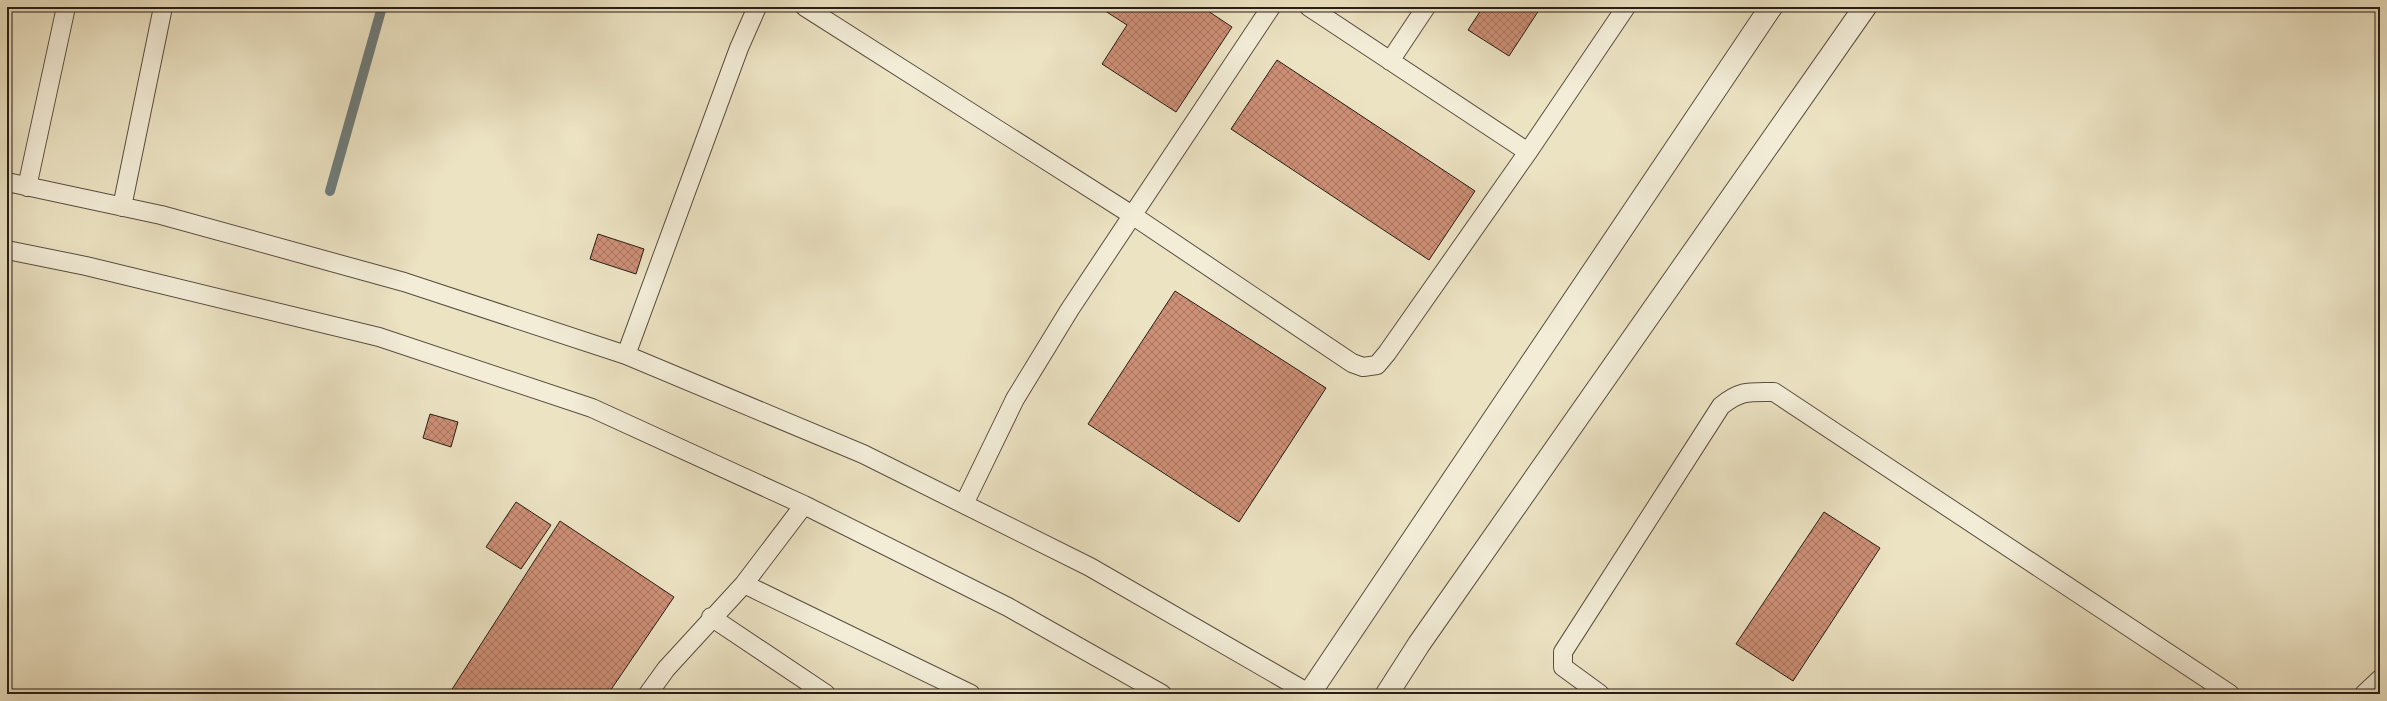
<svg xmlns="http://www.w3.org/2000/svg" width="2387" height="701" font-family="'Sorts Mill Goudy',serif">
  <defs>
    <pattern id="building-cross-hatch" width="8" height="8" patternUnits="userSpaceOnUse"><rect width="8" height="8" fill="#cd8f76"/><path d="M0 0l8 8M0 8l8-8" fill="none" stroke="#a67460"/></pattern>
  </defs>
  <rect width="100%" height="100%" fill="#ece3c3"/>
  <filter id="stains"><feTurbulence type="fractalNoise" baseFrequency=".005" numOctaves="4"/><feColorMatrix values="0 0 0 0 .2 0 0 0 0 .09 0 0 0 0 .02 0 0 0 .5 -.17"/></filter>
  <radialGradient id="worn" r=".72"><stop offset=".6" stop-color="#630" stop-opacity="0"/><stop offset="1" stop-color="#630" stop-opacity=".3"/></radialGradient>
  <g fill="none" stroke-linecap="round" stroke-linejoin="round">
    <path stroke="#6f7c7b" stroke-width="10" d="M330 191 382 7"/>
  </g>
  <path fill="url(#building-cross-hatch)" stroke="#281d16" d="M1099 7H1202L1232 27 1176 112 1102 64 1127 25Z
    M1483 7H1541L1509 56 1468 30Z
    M1277 60 1475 191 1429 260 1231 129Z
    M598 234 644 249 636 274 590 259Z
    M1175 291 1326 388 1239 522 1088 424Z
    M430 414 458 422 451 447 423 438Z
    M516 502 551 525 521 569 486 547Z
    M1824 512 1880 548 1793 681 1736 644Z
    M560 521 674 597 608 694H449Z"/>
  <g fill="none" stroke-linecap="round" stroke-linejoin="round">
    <g stroke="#594e41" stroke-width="20">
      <path id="service" d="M805 7 1132 215 1352 363 1363 367 1377 365 1387 353 1528 152 1626 7
        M1309 7 1528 152
        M1390 61 1426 7
        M7 182 161 215 404 282 626 355 863 454 1090 567 1310 694
        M27 187 66 7
        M122 207 163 7
        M7 250 86 266 379 337 592 408 804 505 1008 607 1162 694
        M626 355 739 48 757 7
        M964 504 1015 399 1070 309 1271 7
        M744 584 971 694
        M711 617 826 694
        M648 694 666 669 744 584 804 505
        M1600 694 1563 667V652L1721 406C1741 390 1749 392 1774 392L2230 694
        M2364 694 2380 679"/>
    </g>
    <g stroke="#594e41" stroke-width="24">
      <path id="tertiary" d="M1309 694 1771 7
        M1387 694 1419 644 1865 7"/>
    </g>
    <use href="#service" stroke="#f3edd8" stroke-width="18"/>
    <use href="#tertiary" stroke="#f3edd8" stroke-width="22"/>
  </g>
  <rect width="2387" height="701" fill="none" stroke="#ece3c3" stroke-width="24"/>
  <rect x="8" y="8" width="2371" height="685" fill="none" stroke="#281d16" stroke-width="2"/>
  <rect x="12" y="12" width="2363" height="677" fill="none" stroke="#281d16"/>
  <rect width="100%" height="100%" filter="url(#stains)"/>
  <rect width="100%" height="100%" fill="url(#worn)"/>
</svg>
